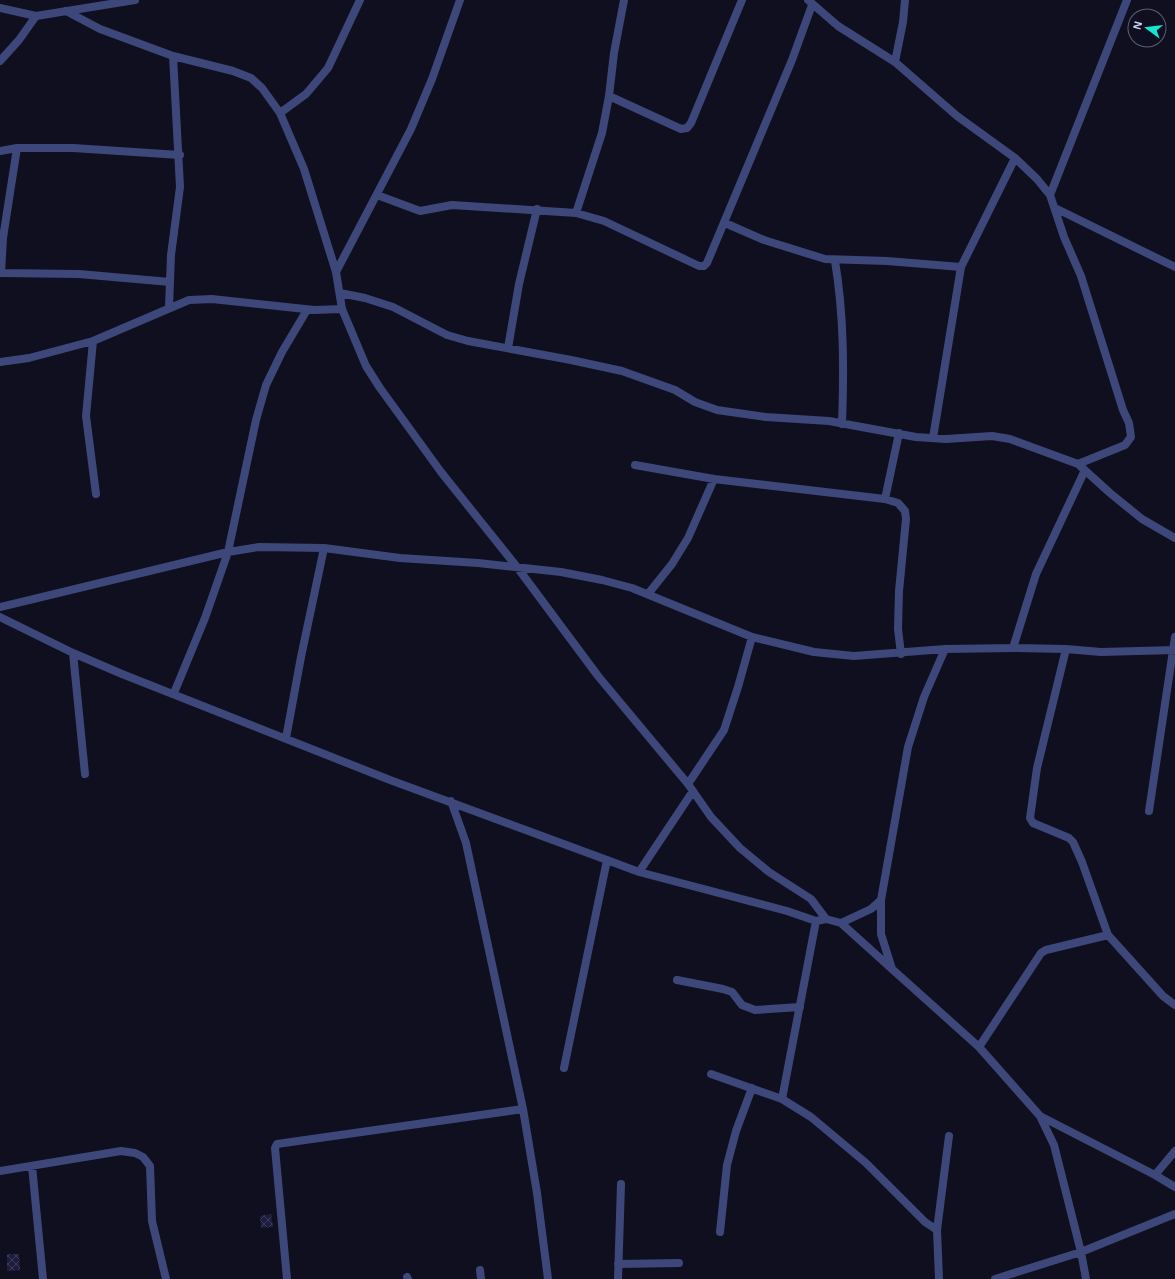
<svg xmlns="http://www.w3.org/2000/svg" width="1175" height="1279" font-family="Arial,sans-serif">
  <defs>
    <pattern id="building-cross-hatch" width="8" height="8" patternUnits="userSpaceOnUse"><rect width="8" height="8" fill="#1d1c3f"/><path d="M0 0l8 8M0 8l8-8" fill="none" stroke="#3d3c5c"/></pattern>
  </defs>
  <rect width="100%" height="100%" fill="#0f0f1f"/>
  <path fill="url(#building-cross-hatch)" d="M271 1214 273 1227 261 1228 260 1216Z
    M7 1254H19L20 1270 7 1271Z"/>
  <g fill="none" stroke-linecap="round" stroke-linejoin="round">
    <path stroke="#3e477a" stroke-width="8" d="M808 0 838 26 895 62 957 116 1015 158 1037 179 1050 195 1064 237 1081 276 1123 410 1129 423 1131 437 1125 445 1078 464
      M0 8 36 16
      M66 11 100 29 173 56 233 71 251 78 262 88 280 113 304 169 336 272 342 309 366 366 380 388 441 472 517 567 598 676 688 784 711 817 740 848 769 872 811 899 826 919
      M895 62 903 22 905 0
      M609 96 681 129 687 128 691 123 742 0
      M280 113 306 94 328 68 360 0
      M0 151 17 148H73L180 155
      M377 195 420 211 452 205 576 213 604 221 699 266H704L707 263 792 60 812 5
      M1050 195 1127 0
      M1055 208 1175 267
      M576 213 602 133 609 96 614 53 624 0
      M725 223 764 240 825 259 887 261 961 267
      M835 261C844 315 844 369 842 424
      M336 272 411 129 432 79 460 0
      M0 273 79 274 170 282
      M1 273 3 238 17 148
      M340 293 365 298 393 307 447 335 468 341 571 360 622 371 675 390 695 402 717 410 766 417 829 421 916 437 946 439 992 436 1010 439 1078 464 1110 493 1142 519 1175 538
      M169 307 171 255 180 187 173 56
      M93 341 86 416 96 494
      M508 348 519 284 537 209
      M0 362 29 358 93 341 189 300 212 299 314 310 342 309
      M933 438 961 267 1015 158
      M635 465 714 479 885 499 898 503 905 511 906 519 899 591 898 629 901 654
      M885 499 899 433
      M648 594 672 564 688 538 714 479
      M0 607 228 552 259 547 324 548 400 558 478 563 561 572 602 580 632 588 752 637 814 652 854 656 945 649 1013 648 1066 649 1101 652 1175 650
      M0 617 73 653 122 674 390 780 607 860 639 872 787 911 816 921 826 919 841 923 892 969
      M1013 648 1036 574 1085 470
      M945 649 924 697 908 747 881 900V934L892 969 979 1047 1040 1116 1054 1145 1081 1252 1086 1279
      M1066 649 1037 768 1030 818 1033 823 1069 838 1073 842 1082 862 1108 935 1163 996 1175 1005
      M73 653 85 774
      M174 693 205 618 228 552 256 420 266 385 282 352 307 310
      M286 738 301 657 324 548
      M688 784 724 730 738 687 752 637
      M451 801 466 843 523 1109 537 1193 548 1279
      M1149 811 1175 637
      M639 872 693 791
      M841 923 871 909 881 900
      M677 980 723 989 732 992 742 1005 755 1010 800 1007
      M979 1047 1041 953 1046 950 1108 935
      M564 1068 607 860
      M711 1074 782 1099 811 1117 866 1163 925 1222 937 1230
      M782 1099 816 921
      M1040 1116 1155 1175 1175 1187
      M32 1166 43 1279
      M0 1171 121 1151 135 1153 143 1157 150 1166 152 1221 166 1279
      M1155 1175 1175 1151
      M720 1232 727 1165 736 1131 752 1088
      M618 1264 679 1263
      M480 1270 481 1279
      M407 1277 408 1279
      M287 1279 275 1148 277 1144 523 1109
      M618 1279 621 1184
      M939 1279 937 1230 949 1136
      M995 1279 1081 1252 1175 1214"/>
    <path stroke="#3e477a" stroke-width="8" d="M0 61 19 40 36 16 135 0"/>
  </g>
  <g transform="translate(1147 28) rotate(285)"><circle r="19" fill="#0f0f1f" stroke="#5d5e77"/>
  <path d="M0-3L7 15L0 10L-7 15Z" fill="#14e4d0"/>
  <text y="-6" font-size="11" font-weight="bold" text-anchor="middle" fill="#d1d5fb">N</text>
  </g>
</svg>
